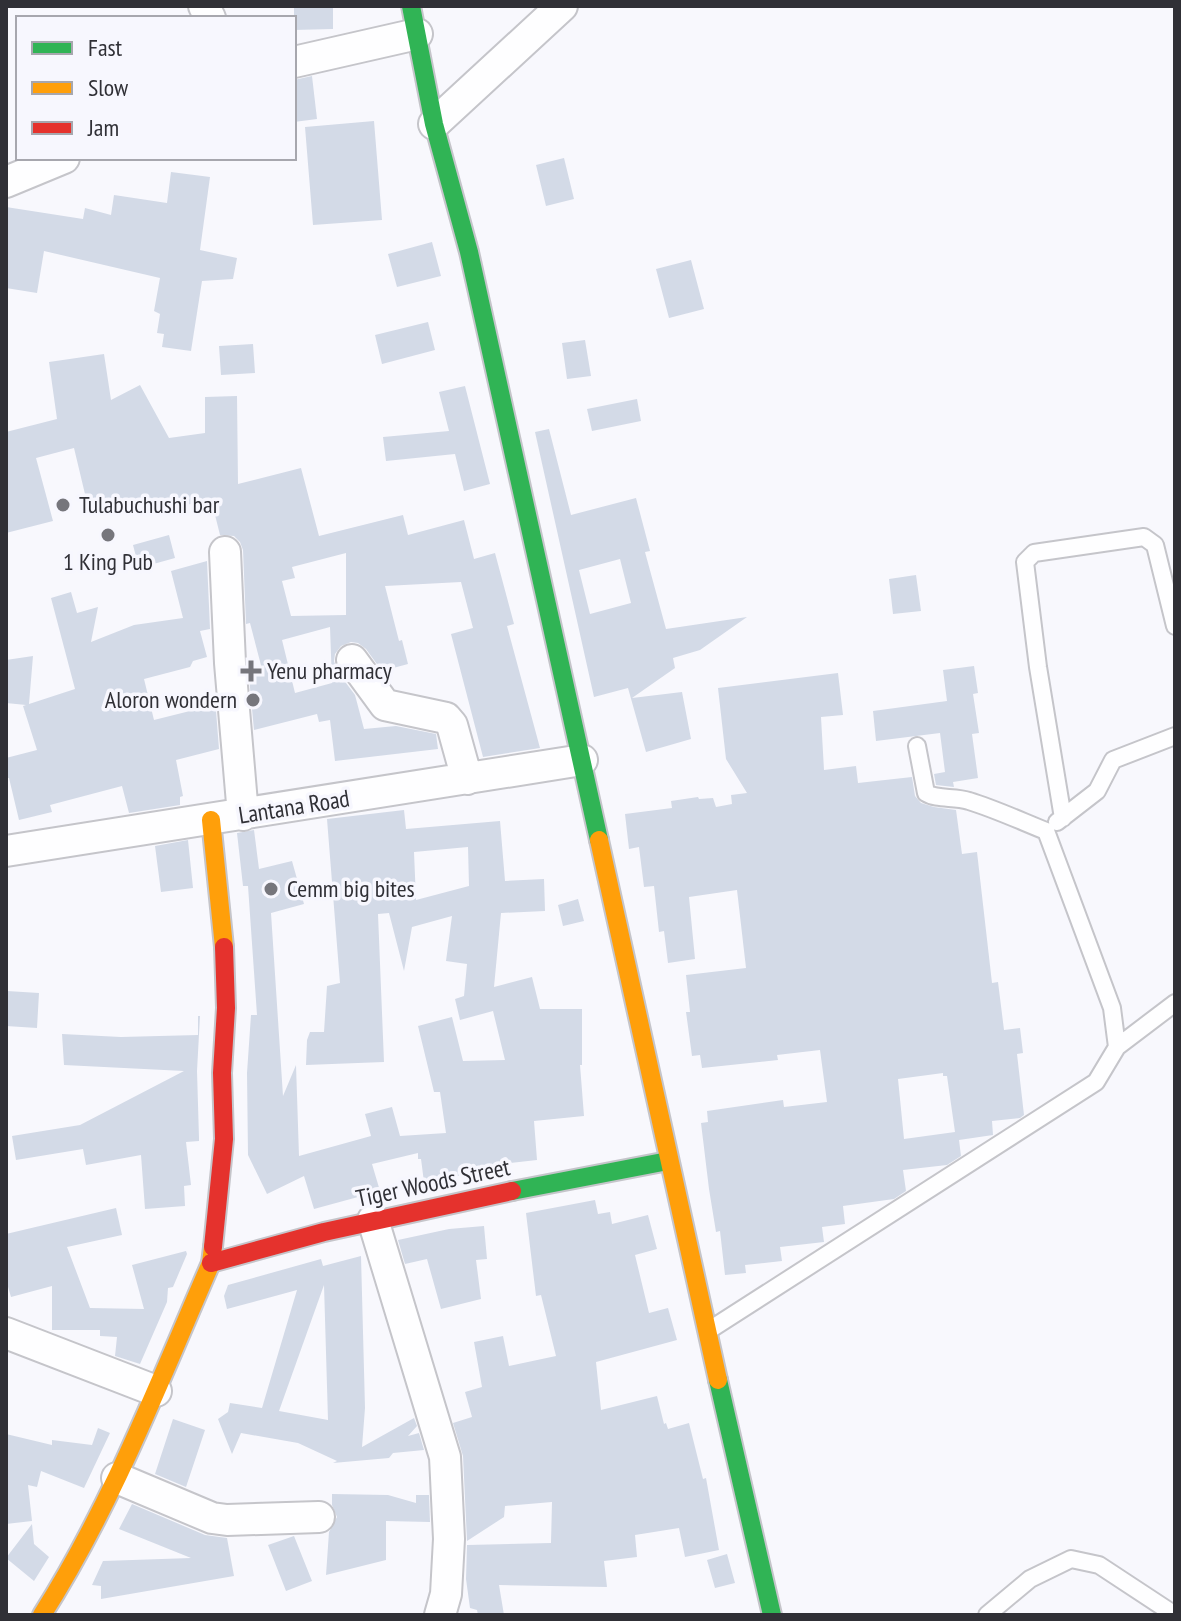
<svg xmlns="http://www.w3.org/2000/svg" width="1181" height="1621" font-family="'PT Sans Narrow',sans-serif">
  <rect width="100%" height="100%" fill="#f8f8fd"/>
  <path fill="#d3dae7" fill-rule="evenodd" d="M294 6H333V29L294 30Z
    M312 76 317 119 294 122V80Z
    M374 121 382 220 313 225 305 127Z
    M564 158 574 199 546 206 536 165Z
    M171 172 210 177 200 250 237 258 233 279 202 281 191 351 162 347 164 334 157 333 160 314 154 311 160 278 44 251 37 293 6 288V207L83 219 85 208 111 215 114 195 167 203Z
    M432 242 441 276 397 287 388 254Z
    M691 260 704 309 669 318 656 269Z
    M428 322 435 350 382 364 375 335Z
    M585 340 591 376 567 379 562 343Z
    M253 344 255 373 221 375 219 346Z
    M104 354 111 400 140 385 169 438 205 433V397L237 396 238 484 301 468 319 536 403 515 408 535 464 520 474 559 495 553 514 624 507 626 540 748 483 757 451 634 473 628 461 582 385 586 399 641 402 640 408 664 382 671 366 649 358 643 351 642 341 646 335 654 334 661 337 671 355 695 364 729 396 726 436 734 438 749 335 761 330 720 319 722 317 714 254 730 249 677 263 673 250 623 246 624 243 550 240 542 234 536 220 535 212 503 157 506V498L90 515 74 448 36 458 53 521 6 533V432L57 419 49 362ZM346 553V615L291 616 282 581 295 578 292 567ZM330 627 332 683 295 693 282 640Z
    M465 386 490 484 464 491 455 454 386 461 383 437 449 431 439 392Z
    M637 399 641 421 592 431 587 409Z
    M549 429 571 515 636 498 650 551 645 552 666 629 747 617 700 650 673 658 675 668 632 698 682 692 691 739 646 752 628 688 594 697 535 432ZM620 559 631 603 590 614 579 570Z
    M169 535 175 558 139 568 133 545Z
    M207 561 210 629 200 631 207 657 193 661 190 667 144 679 154 720 198 709 196 702 215 698 219 749 176 760 183 796 180 797V805L129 813 122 786 50 805 52 812 19 820 9 778H6V758L37 750 23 706 26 705 6 703V660L33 656 29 704 75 689 51 598 71 592 77 613 98 607 91 642 134 625 183 618 171 571Z
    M916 575 921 611 893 614 889 579Z
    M974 666 978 693 973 694 979 733 972 734 978 778 953 782 954 787 936 785 934 774 945 772 940 733 876 741 873 711 947 701 943 670Z
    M838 673 843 715 821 717 824 770 856 766 858 783 912 777 915 796 921 803 934 807 956 810 962 854 977 852 992 983 998 982 1004 1030 1020 1028 1023 1053 1017 1054 1024 1115 1020 1118 992 1121 993 1135 959 1140 961 1156 947 1165 903 1170 906 1191 894 1199 843 1206 845 1224 822 1227 824 1242 780 1247 782 1261 745 1265 746 1273 725 1275 720 1231 716 1232 709 1189 701 1123 708 1122 707 1111 783 1100 784 1107 827 1102 820 1050 777 1055 778 1060 702 1068 700 1055 692 1056 686 1012H690L686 975 746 968 737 890 689 897 695 959 668 963 664 931 659 932 654 886 644 887 639 847 629 849 625 814 672 808 671 801 698 797 699 799 713 798 716 807 732 804 731 795 747 793 726 759 718 688ZM943 1073V1076H947L955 1132 904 1139 898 1079Z
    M404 810 406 829 500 821 505 881 544 879 545 911 501 913 494 987 532 977 540 1009H582V1065H580L584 1116 534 1121 537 1160 494 1165 495 1169 424 1182 421 1159H418V1153L372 1164 380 1191 314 1209 304 1176 267 1194 248 1155 247 1073 251 1015H257L248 886H243L237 833 254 830 259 869 292 861 304 904 271 913 283 1096 296 1065 299 1156 371 1136 365 1114 392 1107 400 1136 446 1133 440 1092H434L418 1026 452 1017 463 1061 505 1060 493 1011 460 1020 455 999 464 996 467 964 446 961 452 916 412 927 404 971 389 913 378 914 384 1062 306 1065 307 1040 310 1032H324L327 986 340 983 327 819ZM468 847 469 886 416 900 414 852Z
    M188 840 193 888 161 892 155 846Z
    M578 899 584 921 563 926 558 905Z
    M7 991 39 993 37 1028 6 1026Z
    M198 1016H200L197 1071 199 1138V1141L186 1142 191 1185 184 1186 185 1206 145 1209 141 1155 86 1165 83 1149 16 1160 12 1136 80 1125 184 1071 64 1065 62 1034 121 1037 198 1035Z
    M595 1200 598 1214 610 1212 612 1224 648 1215 657 1249 635 1255 649 1313 668 1308 677 1340 596 1362 601 1410 657 1396 664 1424 666 1423 668 1429 689 1423 703 1479 706 1478 719 1550 685 1557 679 1528 635 1535 637 1557 604 1561 607 1587 499 1585 504 1615H478L477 1610 470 1608 466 1579 467 1545 551 1543 552 1502 505 1506 504 1517 467 1541 463 1456 453 1423 472 1417 465 1392 482 1387 474 1342 503 1336 509 1366 556 1356 541 1295 536 1296 526 1213Z
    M116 1208 122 1235 67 1247 90 1308 144 1309 132 1265 186 1251 187 1254 173 1287 168 1288 167 1302 140 1364 115 1356 117 1337 100 1336V1330H52V1286L11 1297 6 1280V1234Z
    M484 1226 487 1259 476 1260 481 1299 441 1309 427 1259 405 1264 398 1240 449 1229Z
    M361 1256 365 1408 362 1447 414 1418 417 1426 408 1436 419 1433 424 1450 393 1453 389 1458 333 1463 337 1461 298 1443 241 1433 232 1454 218 1419 228 1412 230 1403 262 1408 297 1290 227 1309 224 1296 228 1285 321 1259 323 1266ZM324 1285 328 1420 279 1411Z
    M173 1419 205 1430 186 1487 155 1474Z
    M98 1428 110 1433 84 1488 41 1471 37 1487 28 1485 32 1521 6 1524V1434L52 1445V1440L92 1445Z
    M332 1494 388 1495 416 1503V1495H429L430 1522 386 1521V1560L326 1575 329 1532 337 1517 332 1505Z
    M132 1504 205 1535 227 1538 234 1576 101 1599V1586L92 1585 103 1561 191 1558 119 1529Z
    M32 1524 34 1544 49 1557 34 1581 6 1558Z
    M294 1536 312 1581 286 1591 268 1545Z
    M727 1554 735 1583 715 1588 707 1560Z"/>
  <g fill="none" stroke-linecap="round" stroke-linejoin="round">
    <g stroke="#c5c5ca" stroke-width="20">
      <path id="lane" d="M1063 818 1038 667 1025 562 1034 553 1144 537 1155 545 1175 626
        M1057 822 1097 791 1113 760 1175 736
        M1117 1047 1175 1003
        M711 1329 1096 1082 1117 1047 1112 1008 1046 831C1021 821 995 809 969 801 955 796 937 800 926 793L917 746
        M987 1615 1030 1579 1071 1559 1099 1565 1175 1615"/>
    </g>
    <g stroke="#c5c5ca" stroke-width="34">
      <path id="street" d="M204 6 210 18
        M294 62 417 34
        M434 124 562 6
        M6 182 64 158
        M225 552 230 663 243 815
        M352 660 385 705 446 718 452 725 467 779
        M6 851 582 760
        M373 1220 445 1457 449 1539 446 1594 440 1615
        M6 1333 156 1391
        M117 1478 212 1518 227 1520 319 1517"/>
    </g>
    <g stroke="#c5c5ca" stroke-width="22">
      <path id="fast" d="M411 6 434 124 469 252 599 840
        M512 1191 668 1161
        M718 1380 772 1615"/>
    </g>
    <g stroke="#c5c5ca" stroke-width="22">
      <path id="slow" d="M211 820 224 947
        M599 840 718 1380
        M42 1615C112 1505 159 1382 211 1263L213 1247"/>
    </g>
    <g stroke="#c5c5ca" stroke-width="22">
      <path id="jam" d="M213 1247 224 1139 222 1073 226 1008 224 947
        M211 1263 324 1232 512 1191"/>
    </g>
    <use href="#lane" stroke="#fefeff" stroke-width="16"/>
    <use href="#street" stroke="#fefeff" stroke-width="30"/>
    <use href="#fast" stroke="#30b455" stroke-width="18"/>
    <use href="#slow" stroke="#ff9f0a" stroke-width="18"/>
    <use href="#jam" stroke="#e5322d" stroke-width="18"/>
  </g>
  <g fill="#76767c" stroke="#f7f7fe" stroke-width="3">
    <circle cx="63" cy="505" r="8"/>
    <circle cx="108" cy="535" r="8"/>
    <path d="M247 659h8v8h8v8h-8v8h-8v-8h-8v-8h8z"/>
    <circle cx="253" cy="700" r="8"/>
    <circle cx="271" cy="889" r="8"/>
  </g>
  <g text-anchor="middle" stroke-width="7" stroke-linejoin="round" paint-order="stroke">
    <g font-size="24" fill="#303036" stroke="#f7f7fe" text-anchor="start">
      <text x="79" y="513">Tulabuchushi bar</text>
      <text x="108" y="570" text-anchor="middle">1 King Pub</text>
      <text x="267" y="679">Yenu pharmacy</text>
      <text x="237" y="708" text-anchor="end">Aloron wondern</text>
      <text x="287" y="897">Cemm big bites</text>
    </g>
    <g font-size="24" fill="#303036" stroke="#f7f7fe">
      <text transform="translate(294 807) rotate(-9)" y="8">Lantana Road</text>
      <text transform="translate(433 1183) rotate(-12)" y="8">Tiger Woods Street</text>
    </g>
  </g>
  <rect width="1181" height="1621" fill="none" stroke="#303036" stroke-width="16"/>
  <rect x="16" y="16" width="280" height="144" fill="#f7f7fe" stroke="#a7a7ae" stroke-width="2"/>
  <rect x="32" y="42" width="40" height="12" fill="#30b455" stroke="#a7a7ae" stroke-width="2"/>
  <text x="88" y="56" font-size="24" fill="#303036">Fast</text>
  <rect x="32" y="82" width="40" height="12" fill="#ff9f0a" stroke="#a7a7ae" stroke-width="2"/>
  <text x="88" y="96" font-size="24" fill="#303036">Slow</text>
  <rect x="32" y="122" width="40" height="12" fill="#e5322d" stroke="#a7a7ae" stroke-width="2"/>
  <text x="88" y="136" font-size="24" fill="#303036">Jam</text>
</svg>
